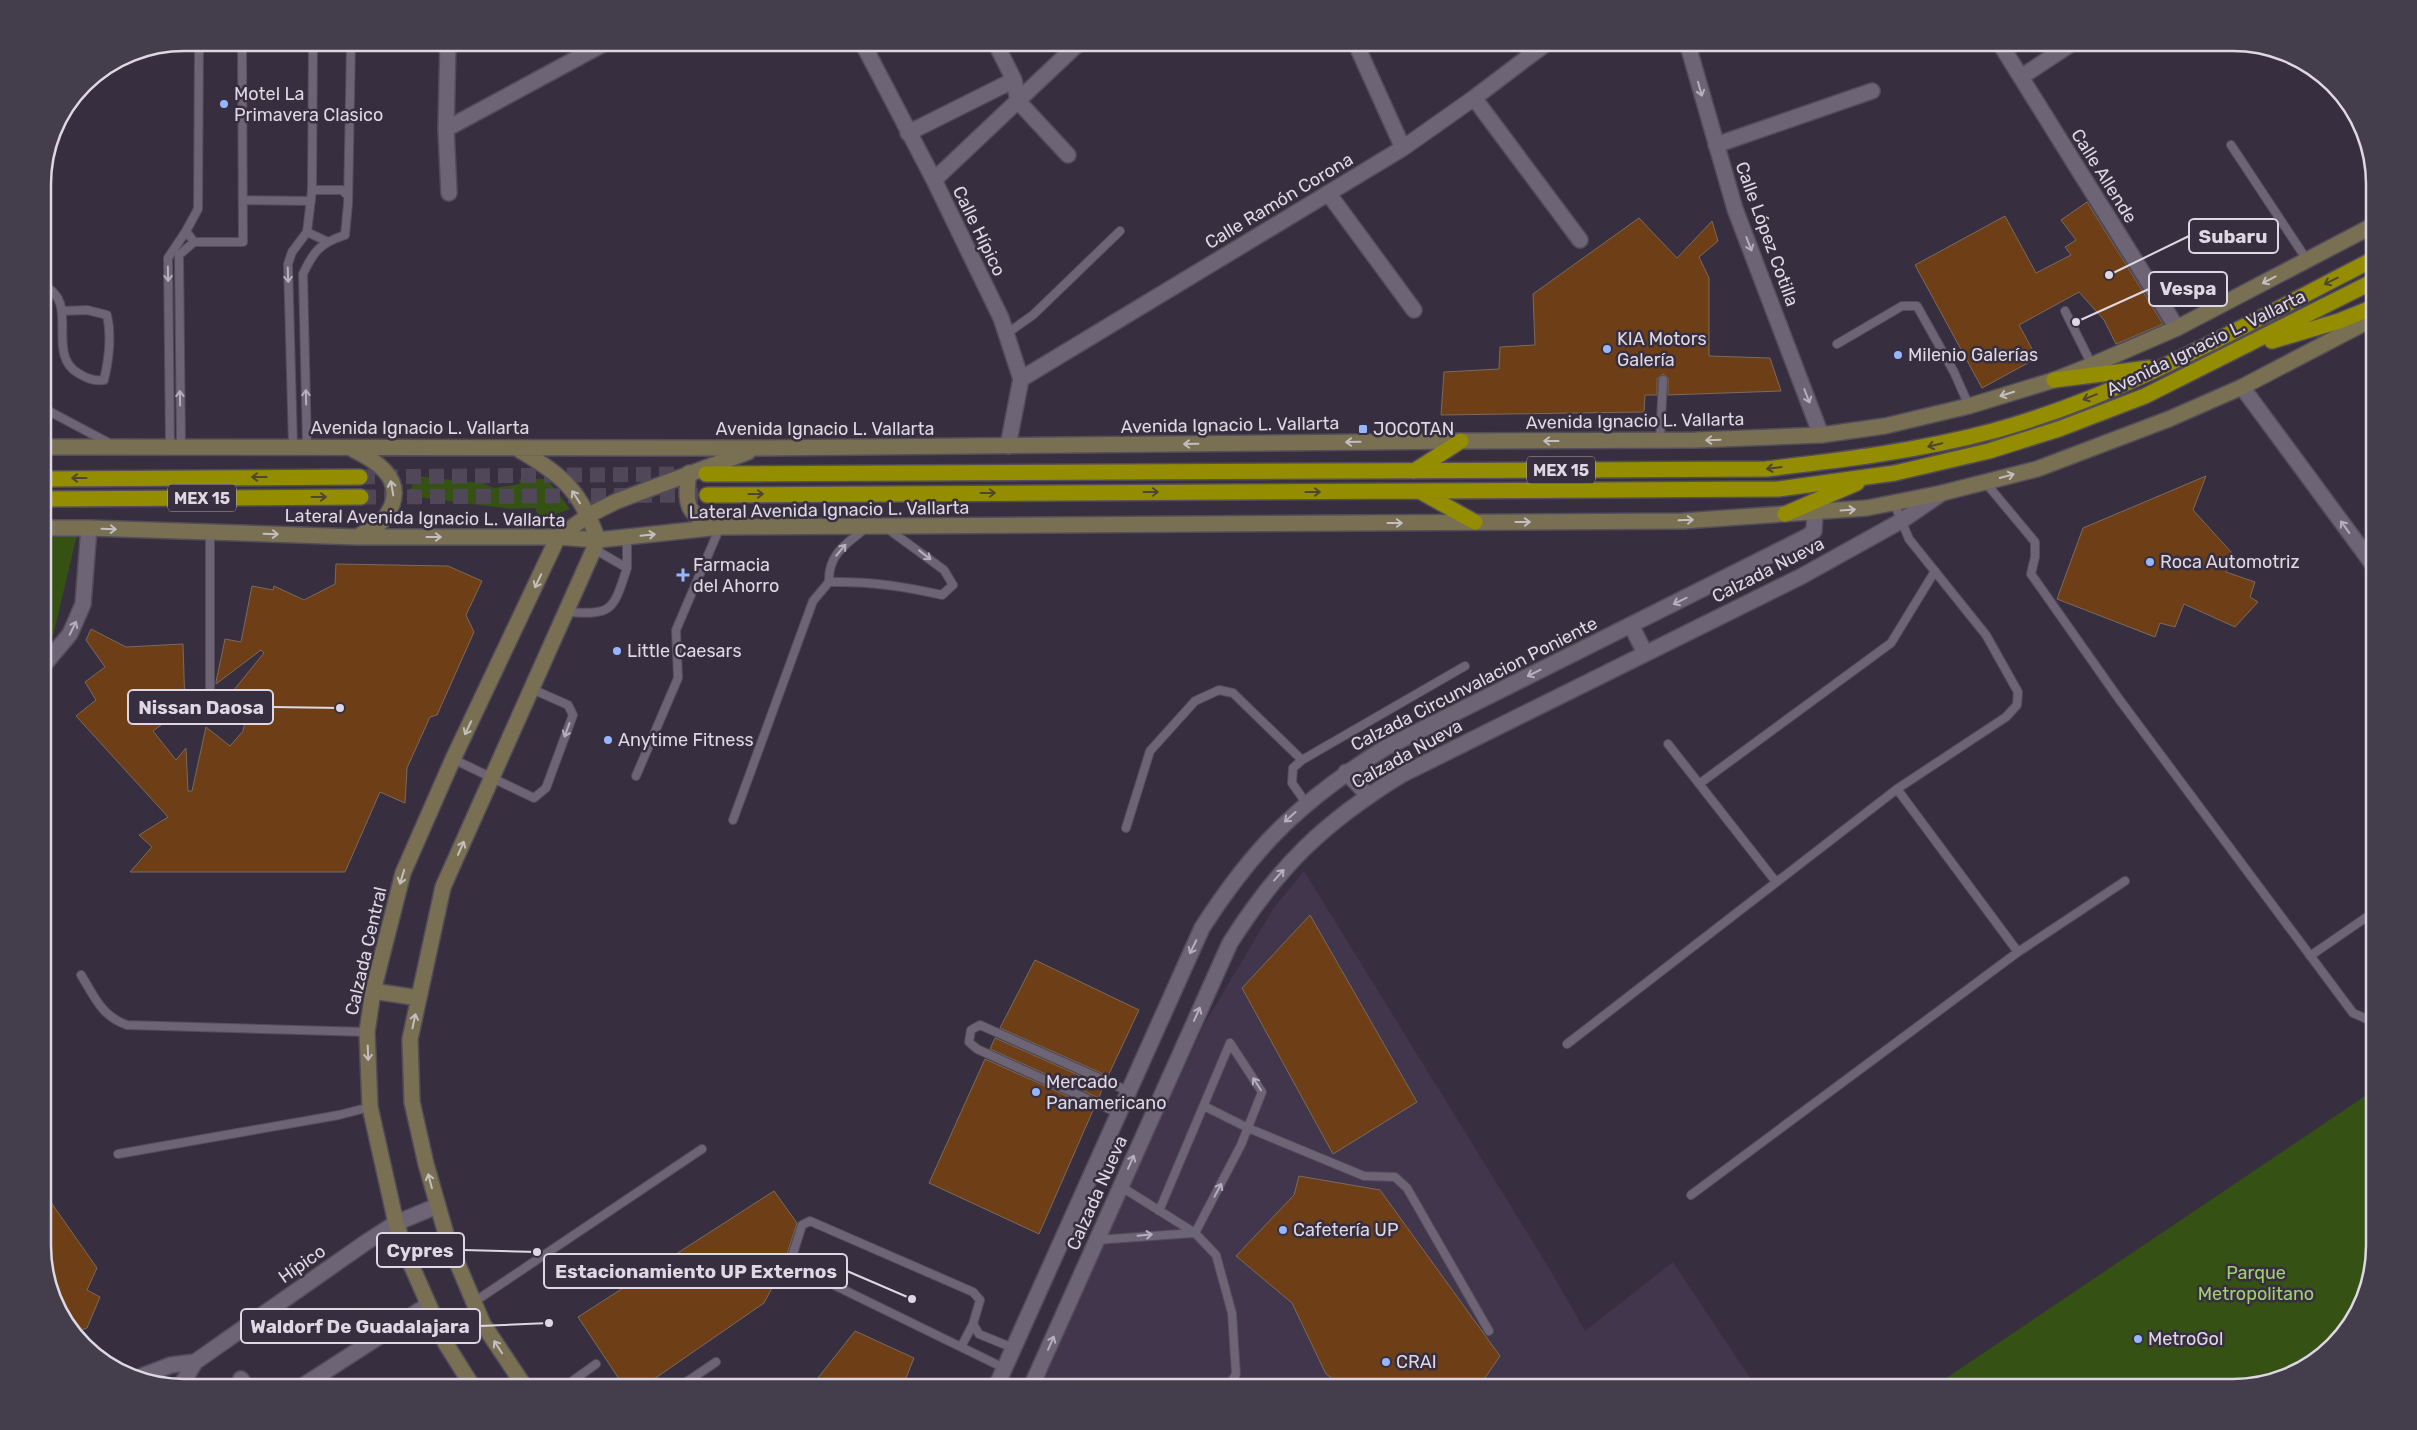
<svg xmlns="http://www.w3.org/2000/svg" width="2417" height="1430" font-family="Rubik,sans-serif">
  <rect width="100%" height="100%" fill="#372f3f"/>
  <path fill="#41364c" d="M1304 871 1549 1268 1585 1331 1673 1262 1756 1387H1041L1127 1192 1205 1023 1273 909Z"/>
  <path fill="#355113" d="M415 476 482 483 494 488 520 484 519 479H547L570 509 540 520 535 508 512 509 409 496Z
    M77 535 53 636 43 648V536Z
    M2374 1090V1246L2355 1317 2303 1369 2233 1387H1933Z"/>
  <path fill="#6e3f16" stroke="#7b6a5d" d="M2087 202 2163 324 2116 344 2104 320 2079 292 2019 325 2037 358 1982 388 1915 265 2005 216 2036 273 2071 255 2065 247 2076 240 2061 220Z
    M1639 218 1677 258 1712 221 1718 241 1699 257 1709 278V356L1770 358 1781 391 1668 395V378L1663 374 1657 379V395H1645L1644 412 1441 415 1444 372 1499 369 1500 347 1535 345 1533 294Z
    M2206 476 2193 510 2232 553 2226 572 2255 582 2250 597 2258 602 2235 627 2184 604 2175 627 2160 623 2155 637 2057 599 2083 528Z
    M336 564 448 566 482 581 466 615 474 632 437 715 430 717 407 768 405 803 380 792 345 872H130L152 847 139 835 168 817 76 716 96 700 85 682 105 667 86 640 91 629 126 647 183 644 185 707 153 731 176 760 186 748 188 791H192L206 727 230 746 243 731 250 702 229 696 264 653 261 650 216 684V682L225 639 241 642 252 586 273 590 274 586 304 600 335 584Z
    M1310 915 1417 1102 1333 1154 1242 988Z
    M1035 960 1139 1010 1108 1076 1000 1028Z
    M995 1038 1103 1086 1099 1098 990 1049Z
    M985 1059 1094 1108 1039 1234 929 1183Z
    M1299 1176 1380 1190 1500 1356 1478 1388H1346L1326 1374 1292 1303 1236 1256 1294 1195Z
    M43 1191 97 1268 87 1290 100 1297 87 1328 76 1332 62 1317 43 1255Z
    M774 1191 797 1223 783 1267 764 1303 641 1388H625L578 1317Z
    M855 1331 914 1358 902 1388H810Z"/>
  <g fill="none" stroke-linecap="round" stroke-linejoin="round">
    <path stroke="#504858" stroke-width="15" stroke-dasharray="15 8" stroke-linecap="butt" d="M360 477 687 474
      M361 497 707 495"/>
    <g stroke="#534d5a" stroke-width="10">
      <path id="lane" d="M313 42 312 190 307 232 326 241
        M2231 145 2307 260
        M312 190H342L348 196
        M243 200 311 201
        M194 242 186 231 198 209 199 42
        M43 286C81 300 45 354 78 373 88 379 93 381 104 380 109 359 112 337 107 315L87 310 62 311
        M2065 311 2092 365
        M1006 334 1033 315 1120 231
        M1837 344 1902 306H1917L1954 372 1969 406
        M43 408 109 443
        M1660 441 1663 380
        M170 446 168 258 186 231
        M181 446 179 255 194 242H243L242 42
        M293 446 288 264 292 252 307 232
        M307 446 303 274C314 250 321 243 345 235L348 204 351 42
        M1985 482 2035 542V557L2031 574 2119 699 2353 1013 2369 1020 2374 1016
        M210 532V716
        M627 538V568
        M829 582C868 581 904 586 942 595L953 585 944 570 888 529
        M566 612C613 615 613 611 627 568L594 549
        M1668 744 1776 882
        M453 759 534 798 546 788 573 715 568 705 532 689
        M636 776 678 678 676 630 720 527
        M1699 784 1891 643 1935 571
        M1897 789 2018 952
        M1306 803 1292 783 1293 768 1302 760 1465 666
        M733 820 813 601 829 582C828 554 846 544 866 528
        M1126 828 1150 751 1195 701 1219 690 1233 693 1302 760
        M2310 956 2374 912
        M81 975C95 997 101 1016 127 1025L367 1032
        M1567 1044 1897 789 2006 717 2017 705 2018 692 1986 635 1909 539 1894 503
        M1204 1106 1248 1128 1364 1176 1395 1177 1407 1188 1489 1331
        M1118 1113 977 1049 969 1042 971 1030 980 1025 1128 1091
        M118 1154 339 1115 370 1107
        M1120 1186 1195 1233 1216 1255 1232 1313 1236 1374 1228 1387
        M1691 1195 2018 952 2125 881
        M1159 1211 1230 1043
        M1195 1233 1241 1145 1262 1092 1230 1043
        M1096 1240 1194 1233
        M474 1302 702 1149
        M961 1347 973 1324
        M1004 1368 795 1266 791 1260 802 1225 810 1221 973 1292 980 1300 973 1324 979 1334 1013 1348
        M564 1387 596 1364
        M679 1387 716 1362"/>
    </g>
    <g stroke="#534d5a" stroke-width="18">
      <path id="street" d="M448 42 446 129 449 193
        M862 42 934 180 1001 318 1021 379 1008 446
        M995 42 1014 80 1018 101 1068 155
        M1355 42 1403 148
        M1687 42 1735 209 1821 435
        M1999 42 2177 328
        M2021 77 2074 42
        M1474 98 1580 240
        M446 129 607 42
        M908 133 1014 80
        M1716 145 1872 91
        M934 180 1080 42
        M1328 193 1414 310
        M1021 379 1403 148 1474 98 1548 42
        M2242 387 2374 566
        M1631 625 1645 653
        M43 666 70 634 83 604 89 528
        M1346 772 1368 795
        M142 1376 171 1365 195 1362 365 1243 396 1223 437 1206
        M241 1379 246 1387
        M183 1387V1382L195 1362
        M301 1387 428 1305
        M996 1387 1202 928C1255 845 1302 800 1385 748L1808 536 1814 531 1815 512
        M1031 1387 1230 943C1279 866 1323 823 1401 775L1802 576 1901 521 1942 493"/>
    </g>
    <g stroke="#534d5a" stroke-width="18">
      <path id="secondary" d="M43 447 759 448 1461 441 1696 440 1821 435 1885 426 1969 406 2054 380 2092 365 2177 328 2374 225
        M516 448C561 474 580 489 598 540L443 887 410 1039 412 1102 426 1164 448 1241 483 1324 525 1387
        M354 450C375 460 402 477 392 505 389 512 385 519 379 524 373 529 365 532 359 536
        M689 473C684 506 687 515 718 527
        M43 528H89L357 537H558L598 540 720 527 1683 521 1867 508 1942 493 2037 469 2169 419 2242 387 2374 318
        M373 991 419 998
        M473 1387 446 1344 409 1260 396 1223 370 1107 367 1032 373 991 403 873 453 759 558 537 589 515 617 501 748 452"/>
    </g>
    <g stroke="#534d5a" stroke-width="18">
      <path id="highway" d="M2272 341 2339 321 2374 307
        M2054 380 2149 368
        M1414 471 1461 441
        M706 474 1766 469C1842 460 1918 451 1993 431 2128 394 2250 322 2374 259
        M43 479 360 477
        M1421 492 1475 522
        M707 495 1778 489 1895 473 1989 451 2059 429 2145 396 2374 281
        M43 499 361 497
        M1785 514 1857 483"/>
    </g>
    <use href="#lane" stroke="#6d6476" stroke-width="8"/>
    <use href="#street" stroke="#6d6476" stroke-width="15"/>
    <use href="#secondary" stroke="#797053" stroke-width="15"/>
    <use href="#highway" stroke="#958d00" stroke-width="15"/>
  </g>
  <defs><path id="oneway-shaft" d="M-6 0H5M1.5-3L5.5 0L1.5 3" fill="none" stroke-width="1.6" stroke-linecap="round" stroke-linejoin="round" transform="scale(1.25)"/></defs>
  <g stroke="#b6afbd">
    <use href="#oneway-shaft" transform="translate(1700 89) rotate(74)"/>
    <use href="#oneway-shaft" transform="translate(1749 244) rotate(69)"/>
    <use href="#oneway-shaft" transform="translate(168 274) rotate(89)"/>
    <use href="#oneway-shaft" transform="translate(288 275) rotate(88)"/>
    <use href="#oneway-shaft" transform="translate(1807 396) rotate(69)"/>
    <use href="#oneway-shaft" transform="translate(306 397) rotate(-91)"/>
    <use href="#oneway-shaft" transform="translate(180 398) rotate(-91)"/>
    <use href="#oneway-shaft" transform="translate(2345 527) rotate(-126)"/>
    <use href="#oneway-shaft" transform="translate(841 550) rotate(-50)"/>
    <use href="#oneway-shaft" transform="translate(925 555) rotate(38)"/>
    <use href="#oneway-shaft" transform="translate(1680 601) rotate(154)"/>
    <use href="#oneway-shaft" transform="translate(73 628) rotate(-64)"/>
    <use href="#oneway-shaft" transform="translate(1534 673) rotate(154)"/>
    <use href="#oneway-shaft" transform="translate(567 730) rotate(110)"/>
    <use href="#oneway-shaft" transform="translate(1290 817) rotate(138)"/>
    <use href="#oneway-shaft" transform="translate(1279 875) rotate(-48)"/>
    <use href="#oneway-shaft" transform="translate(1193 947) rotate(116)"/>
    <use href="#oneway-shaft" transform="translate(1197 1014) rotate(-66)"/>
    <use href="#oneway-shaft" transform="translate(1257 1084) rotate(-123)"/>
    <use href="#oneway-shaft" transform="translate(1131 1162) rotate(-66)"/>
    <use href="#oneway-shaft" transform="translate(1218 1190) rotate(-62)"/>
    <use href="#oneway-shaft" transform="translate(1145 1235) rotate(-5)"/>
    <use href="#oneway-shaft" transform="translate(1051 1343) rotate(-66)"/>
  </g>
  <g stroke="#c4bebf">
    <use href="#oneway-shaft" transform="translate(2269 280) rotate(152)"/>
    <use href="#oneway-shaft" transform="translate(2007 394) rotate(163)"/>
    <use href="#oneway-shaft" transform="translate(1713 440) rotate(178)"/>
    <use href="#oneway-shaft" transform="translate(1551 441) rotate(-180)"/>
    <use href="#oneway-shaft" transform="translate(1353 442) rotate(179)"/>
    <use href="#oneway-shaft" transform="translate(1191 444) rotate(179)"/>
    <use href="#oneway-shaft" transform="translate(2007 476) rotate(-15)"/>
    <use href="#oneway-shaft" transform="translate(392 488) rotate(-100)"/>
    <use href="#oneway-shaft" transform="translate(576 497) rotate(-123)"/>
    <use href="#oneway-shaft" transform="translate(1848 510) rotate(-4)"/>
    <use href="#oneway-shaft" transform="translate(1686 520) rotate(-2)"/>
    <use href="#oneway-shaft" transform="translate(1523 522)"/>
    <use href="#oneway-shaft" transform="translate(1395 523)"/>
    <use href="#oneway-shaft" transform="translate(109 529) rotate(2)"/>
    <use href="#oneway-shaft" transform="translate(271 534) rotate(2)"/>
    <use href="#oneway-shaft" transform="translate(648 535) rotate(-6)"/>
    <use href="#oneway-shaft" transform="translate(434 537)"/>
    <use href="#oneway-shaft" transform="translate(538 581) rotate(115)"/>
    <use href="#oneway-shaft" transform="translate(468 728) rotate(115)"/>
    <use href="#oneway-shaft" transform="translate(461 848) rotate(-66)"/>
    <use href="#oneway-shaft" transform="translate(402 877) rotate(107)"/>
    <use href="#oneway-shaft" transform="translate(414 1021) rotate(-78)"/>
    <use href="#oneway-shaft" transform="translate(368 1053) rotate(88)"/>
    <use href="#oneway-shaft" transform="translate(430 1181) rotate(-105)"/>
    <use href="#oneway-shaft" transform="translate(498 1347) rotate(-123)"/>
  </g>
  <g stroke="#4e462f">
    <use href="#oneway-shaft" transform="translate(2331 281) rotate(153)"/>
    <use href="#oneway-shaft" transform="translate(2090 397) rotate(158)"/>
    <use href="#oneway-shaft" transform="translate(1935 445) rotate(166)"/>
    <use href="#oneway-shaft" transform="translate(1774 468) rotate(173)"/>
    <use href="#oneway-shaft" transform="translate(259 477) rotate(180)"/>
    <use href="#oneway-shaft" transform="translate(79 478) rotate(180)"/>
    <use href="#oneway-shaft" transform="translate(1151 492)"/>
    <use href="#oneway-shaft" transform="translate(1313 492)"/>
    <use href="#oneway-shaft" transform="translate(988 493)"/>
    <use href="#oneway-shaft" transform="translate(756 494)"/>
    <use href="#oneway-shaft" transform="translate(319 497)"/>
  </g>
  <g fill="#96b6fd" stroke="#372f3f" stroke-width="2">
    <circle cx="224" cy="104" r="5"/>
    <circle cx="1607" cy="349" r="5"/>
    <circle cx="1898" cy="355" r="5"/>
    <rect x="1358" y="424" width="10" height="10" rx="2.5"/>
    <circle cx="2150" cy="562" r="5"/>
    <path d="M680.5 567.5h5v5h5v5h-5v5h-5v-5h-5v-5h5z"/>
    <circle cx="617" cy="651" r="5"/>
    <circle cx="608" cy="740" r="5"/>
    <circle cx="1036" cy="1092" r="5"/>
    <circle cx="1283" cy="1230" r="5"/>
    <circle cx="2138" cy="1339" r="5"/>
    <circle cx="1386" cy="1362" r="5"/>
  </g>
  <g text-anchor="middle" stroke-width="5" stroke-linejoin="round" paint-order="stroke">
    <g fill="#372f3f" stroke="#aba5b2" stroke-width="1">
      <rect x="1527" y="456.5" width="68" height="27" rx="4"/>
      <rect x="168" y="484.5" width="68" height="27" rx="4"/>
    </g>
    <g font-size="16" font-weight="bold" fill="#ddd8e3">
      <text x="1561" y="476">MEX 15</text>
      <text x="202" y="504">MEX 15</text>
    </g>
    <g font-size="18" fill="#ddd8e3" stroke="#372f3f" text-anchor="start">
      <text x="234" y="100">Motel La<tspan x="234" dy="21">Primavera Clasico</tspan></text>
      <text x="1617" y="345">KIA Motors<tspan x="1617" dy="21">Galería</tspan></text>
      <text x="1908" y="361">Milenio Galerías</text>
      <text x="1373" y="435">JOCOTAN</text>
      <text x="2160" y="568">Roca Automotriz</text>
      <text x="693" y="571">Farmacia<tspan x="693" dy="21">del Ahorro</tspan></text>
      <text x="627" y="657">Little Caesars</text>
      <text x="618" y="746">Anytime Fitness</text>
      <text x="1046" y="1088">Mercado<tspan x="1046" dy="21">Panamericano</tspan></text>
      <text x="1293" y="1236">Cafetería UP</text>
      <text x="2148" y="1345">MetroGol</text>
      <text x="1396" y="1368">CRAI</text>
    </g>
    <g font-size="18" fill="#ddd8e3" stroke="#372f3f">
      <text transform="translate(2104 176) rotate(58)" y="6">Calle Allende</text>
      <text transform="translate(1279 201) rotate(-31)" y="6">Calle Ramón Corona</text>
      <text transform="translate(979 231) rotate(64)" y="6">Calle Hípico</text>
      <text transform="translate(1767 234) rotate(70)" y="6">Calle López Cotilla</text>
      <text transform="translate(2206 343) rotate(-26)" y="6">Avenida Ignacio L. Vallarta</text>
      <text transform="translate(1635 421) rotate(-1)" y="6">Avenida Ignacio L. Vallarta</text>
      <text transform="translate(1230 425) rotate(-1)" y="6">Avenida Ignacio L. Vallarta</text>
      <text x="420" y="434">Avenida Ignacio L. Vallarta</text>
      <text x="825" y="435">Avenida Ignacio L. Vallarta</text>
      <text transform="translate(829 510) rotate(-1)" y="6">Lateral Avenida Ignacio L. Vallarta</text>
      <text transform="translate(425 518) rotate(1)" y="6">Lateral Avenida Ignacio L. Vallarta</text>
      <text transform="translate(1768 570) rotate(-27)" y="6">Calzada Nueva</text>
      <text transform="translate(1474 684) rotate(-27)" y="6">Calzada Circunvalacion Poniente</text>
      <text transform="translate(1407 754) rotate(-29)" y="6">Calzada Nueva</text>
      <text transform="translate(366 951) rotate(-77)" y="6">Calzada Central</text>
      <text transform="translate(1097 1193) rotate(-66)" y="6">Calzada Nueva</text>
      <text transform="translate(302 1264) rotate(-35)" y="6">Hípico</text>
    </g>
    <g font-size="18" fill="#a0d070" stroke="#372f3f">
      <text x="2256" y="1279">Parque<tspan x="2256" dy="21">Metropolitano</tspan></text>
    </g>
  </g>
  <path d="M0 0H2417V1430H0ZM184 51H2233A133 133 0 0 1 2366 184V1246A133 133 0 0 1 2233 1379H184A133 133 0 0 1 51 1246V184A133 133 0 0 1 184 51Z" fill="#443d4c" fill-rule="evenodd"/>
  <path fill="none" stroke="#ddd8e3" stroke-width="2.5" d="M184 51H2233A133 133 0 0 1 2366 184V1246A133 133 0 0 1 2233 1379H184A133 133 0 0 1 51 1246V184A133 133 0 0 1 184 51Z"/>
  <path fill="none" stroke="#ddd8e3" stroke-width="2" d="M2109 275L2189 236M2076 322L2149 289M340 708L273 707M537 1252L464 1250M912 1299L847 1271M549 1323L480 1326"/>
  <g fill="#ddd8e3" stroke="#372f3f" stroke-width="2">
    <circle cx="2109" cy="275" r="5"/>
    <circle cx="2076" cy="322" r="5"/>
    <circle cx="340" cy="708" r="5"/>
    <circle cx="537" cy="1252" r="5"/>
    <circle cx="912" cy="1299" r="5"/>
    <circle cx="549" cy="1323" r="5"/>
  </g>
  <g fill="#372f3f" stroke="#ddd8e3" stroke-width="2">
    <rect x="2189" y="219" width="89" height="34" rx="5"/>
    <rect x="2149" y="272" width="78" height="34" rx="5"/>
    <rect x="128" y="690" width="145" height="34" rx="5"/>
    <rect x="377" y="1233" width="87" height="34" rx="5"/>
    <rect x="544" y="1254" width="303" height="34" rx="5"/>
    <rect x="241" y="1309" width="239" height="34" rx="5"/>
  </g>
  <g font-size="19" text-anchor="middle" font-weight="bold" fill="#ddd8e3">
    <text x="2233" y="243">Subaru</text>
    <text x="2188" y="295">Vespa</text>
    <text x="201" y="714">Nissan Daosa</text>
    <text x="420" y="1257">Cypres</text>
    <text x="696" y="1278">Estacionamiento UP Externos</text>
    <text x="360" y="1333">Waldorf De Guadalajara</text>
  </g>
</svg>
